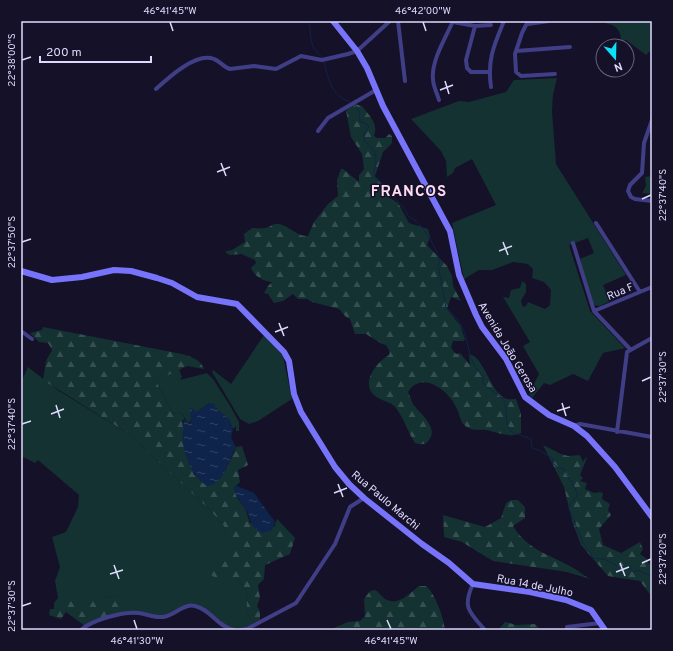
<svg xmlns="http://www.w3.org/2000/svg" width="673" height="651" font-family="Overpass,sans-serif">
  <defs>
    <pattern id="forest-firs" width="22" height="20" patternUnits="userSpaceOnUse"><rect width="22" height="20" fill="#143231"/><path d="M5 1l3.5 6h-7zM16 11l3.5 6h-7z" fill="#364f50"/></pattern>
    <pattern id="water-ripples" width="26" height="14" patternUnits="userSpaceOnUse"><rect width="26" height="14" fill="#0e244a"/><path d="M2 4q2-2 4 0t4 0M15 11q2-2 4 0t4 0" fill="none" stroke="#314365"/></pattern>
  </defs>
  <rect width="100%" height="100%" fill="#151128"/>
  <path fill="#143231" d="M607 21H652V49L646 55 626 40 621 41C621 30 616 25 605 23Z
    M557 78 553 95 552 111 556 164 626 275 603 285 610 301 600 306 593 305 580 259 594 253 588 238 569 245 590 311 625 348 603 353 588 381 573 374 550 385 544 383 532 398 529 394 539 374 523 346 530 342 503 297 509 298 511 290 520 288 522 281 526 284V292L521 301 523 307 526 306 528 302 545 309 550 305 551 290 544 282 532 278 533 269 528 264 513 262 492 270H479L464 279 452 223 496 205 472 159 455 168 453 173 447 177 446 161 441 151 411 119 459 101 469 102 506 92 514 80Z
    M652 176V194L642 193 646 186 645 177Z
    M264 335 283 356 292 399 258 421 249 424 240 419 212 372 213 370 231 384Z
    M28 367 59 391 129 434 210 510 224 526 238 580 246 590 247 613 254 625 241 630H231L207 611 194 606 164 617 138 613 125 614 116 595 106 598H58L55 581 60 567 52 537 66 532 78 507 79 495 38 460 35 463 21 456V382Z
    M179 369 182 377 180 380 207 373 213 379 229 404 239 422V431H236V426L233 429 229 419 209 403 197 412H194L189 424 181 412 173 414 156 381Z"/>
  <path fill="url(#forest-firs)" d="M354 104 362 106C368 114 379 124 374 135L376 138H385L389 134 392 136V143L383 152 375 176 386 187 391 189V191L387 196 398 203 409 223 428 229 430 237 427 245 447 266 452 276 453 286 461 301 451 297 447 309 460 325 465 339 464 341H453L451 348 456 354 460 353 470 365 469 354C485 357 490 394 507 399 510 400 514 399 516 399L521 414V433C517 434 513 436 508 435 501 434 494 432 487 430 481 429 474 431 469 428 460 425 460 414 456 407 448 390 422 370 408 392 410 396 411 400 413 404 419 413 439 427 429 440 426 445 421 445 415 443 408 432 404 419 396 408 391 401 380 401 374 395 360 382 378 361 389 355L390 352 386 345 382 344 366 334H355L350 319 346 317 339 309 312 302 307 299H298L293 294 283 301 274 303 268 294 264 293 268 286 272 282C263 281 255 277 251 268L256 263 255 260 241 254 230 255 226 253V251L232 250 245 242 244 234 252 228C256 228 261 229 265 228 271 227 273 223 279 224 290 226 297 237 308 236L314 222 328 204 338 196 337 180 341 169H343L359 182V175L364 169 362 154 351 137 346 111Z
    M43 327 182 354C192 357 200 359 204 369L187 366 156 381 173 414 181 412 185 419 182 421 184 428 186 451 194 475 225 472 236 447 242 446 248 465 238 470 240 482 234 488 237 498 245 508 250 523 274 527 277 519 295 538 290 554 265 565 264 579 258 585 260 598 257 606 260 611V620L253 623 247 613 246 590 238 580 222 582 205 571 229 548 224 526 210 510 129 434 43 380 46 361 52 350 48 343 39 342 30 333 42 330Z
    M543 445 561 454 568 456 580 455 583 462 586 457 587 458 580 475 583 478 580 481 587 483 585 489 594 493 600 492 603 493 602 499 610 504 608 510 611 515 599 529 603 545 621 553 640 542 643 549 640 554 647 559 649 564H652V597L640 581 608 576 581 545 572 521 564 487Z
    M511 500H518L525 507V518L513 526C526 548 547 554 568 565 576 569 583 575 590 579L567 572 493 561 462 542 444 537 443 515 485 527 501 518 506 503Z
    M419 586H426C435 593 444 618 445 630H333L332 629 348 622 360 621 365 616 364 599 370 591 375 590C379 592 381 596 385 599 398 607 410 593 419 586Z
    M116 595 125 605V614L85 626 66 612 61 619 49 615 50 609H54V603L58 598H106Z
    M505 622 517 625 535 624 541 630H498Z"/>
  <path fill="url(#water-ripples)" d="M209 403 214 404 216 408 229 419 233 429 231 437 236 447C227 461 227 481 208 486 192 481 178 443 184 428L182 425 185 419 189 424 191 423 190 409 192 408 197 412Z
    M237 486 254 493 275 522 272 530 263 533C250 529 251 518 245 508 241 501 235 497 234 488Z"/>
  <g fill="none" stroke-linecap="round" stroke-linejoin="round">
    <path stroke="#0e244a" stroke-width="1" d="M309 21C312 35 308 46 321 56
      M324 62C328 79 332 96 350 102
      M355 105 359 111 360 122 367 124 369 127 364 133V140C381 157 375 155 374 176L404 208 408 216C423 223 435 246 440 261L438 265 446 307 458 320 464 331 471 358 475 367 483 376V383C488 390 496 392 502 398 510 407 502 422 511 431 516 435 525 436 531 439L532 448 541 451 553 459 552 463 559 468 564 469 577 492V496L569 505V509L582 541 593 558 604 559 617 566 627 567 634 572 638 570 652 577"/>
    <path stroke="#403e86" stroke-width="4" d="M398 21 405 81
      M528 21 522 33 515 54 516 72 521 76 555 74
      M453 22 475 26 491 25
      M528 24 549 21
      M475 26 466 60 467 68 471 72H488
      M516 51 570 47
      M491 87C487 60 494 45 504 21
      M156 89C168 78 196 52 214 59 220 61 223 67 230 69L254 66 276 69 301 56 322 60 348 54 357 51 390 21
      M439 100C437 93 433 86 433 79 431 61 446 37 453 21
      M652 120 644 143 642 173 630 185 628 191 631 197 635 199 652 201
      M318 131 328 118 376 90
      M596 223 640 292
      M573 243 594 311 630 349
      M594 311 652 287
      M21 331 32 339
      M574 426 580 424 652 437
      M617 432 627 352 652 338
      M473 584C462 607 469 612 485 630
      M81 630C92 620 123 611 139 613 147 614 155 618 163 617 174 616 184 603 195 606 210 609 218 627 234 630
      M241 630 247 629 296 603 335 544 350 507 364 498
      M567 630V627L600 623"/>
    <path stroke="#7774fb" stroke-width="6" d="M333 21 357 51 367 68 383 106 450 231 459 275 476 315 482 327 506 359 525 397 549 415 574 426 587 436 615 467 652 517
      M21 271 52 280 82 277 114 270 131 271 157 278 172 283 197 297 237 304 284 352 289 361 294 394 301 412 335 467 349 484 364 498 422 544 449 563 473 584 530 592 566 600 591 610 605 630"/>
  </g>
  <path fill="none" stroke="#dedafe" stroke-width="1.5" d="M170 22 173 31M423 22 426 31M22 60 31 57M445 81 449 94M440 90 453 85M221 163 226 176M217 172 230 167M642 199 651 195M22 242 31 239M503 242 508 255M499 251 512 246M279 323 284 336M275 332 288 327M642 381 651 377M562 403 566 416M56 405 60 418M557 411 570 407M51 414 64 409M22 424 31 421M338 484 343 497M334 493 347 488M620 563 625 576M642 563 651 559M114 565 119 579M616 572 629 567M110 574 123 570M22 606 31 603M134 620 137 629M387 620 391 629"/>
  <g text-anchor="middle" stroke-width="3" stroke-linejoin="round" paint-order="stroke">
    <g font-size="11" fill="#dedafe" stroke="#151128">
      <text transform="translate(620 291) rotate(-23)" y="4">Rua F</text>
      <text transform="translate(508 347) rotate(59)" y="4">Avenida João Gerosa</text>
      <text transform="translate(386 500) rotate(40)" y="4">Rua Paulo Marchi</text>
      <text transform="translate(535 585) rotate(11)" y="4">Rua 14 de Julho</text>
    </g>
    <g font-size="15" font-weight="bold" letter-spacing="1" fill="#fedbf1" stroke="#151128">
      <text x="409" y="196">FRANCOS</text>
    </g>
  </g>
  <rect width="673" height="651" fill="none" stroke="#151128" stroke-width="44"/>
  <g transform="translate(615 58) rotate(160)"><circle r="19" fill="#151128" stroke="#65617e"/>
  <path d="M0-3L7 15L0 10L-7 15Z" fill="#0ce0f8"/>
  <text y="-6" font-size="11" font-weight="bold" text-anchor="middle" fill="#dedafe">N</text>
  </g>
  <path d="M40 56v6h111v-6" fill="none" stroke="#dedafe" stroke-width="2"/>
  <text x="46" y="56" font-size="12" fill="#dedafe" stroke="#151128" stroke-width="3" paint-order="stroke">200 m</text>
  <rect x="22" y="22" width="629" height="607" fill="none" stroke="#dedafe" stroke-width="1.5"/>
  <g font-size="10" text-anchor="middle" fill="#dedafe">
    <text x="170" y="14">46°41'45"W</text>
    <text x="423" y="14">46°42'00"W</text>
    <text transform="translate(11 60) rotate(-90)" y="4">22°38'00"S</text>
    <text transform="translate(662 195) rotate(-90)" y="4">22°37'40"S</text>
    <text transform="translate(11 242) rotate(-90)" y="4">22°37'50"S</text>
    <text transform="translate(662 377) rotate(-90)" y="4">22°37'30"S</text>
    <text transform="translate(11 424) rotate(-90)" y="4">22°37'40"S</text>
    <text transform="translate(662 559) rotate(-90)" y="4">22°37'20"S</text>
    <text transform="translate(11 606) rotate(-90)" y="4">22°37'30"S</text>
    <text x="137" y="644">46°41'30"W</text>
    <text x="391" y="644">46°41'45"W</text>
  </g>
</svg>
